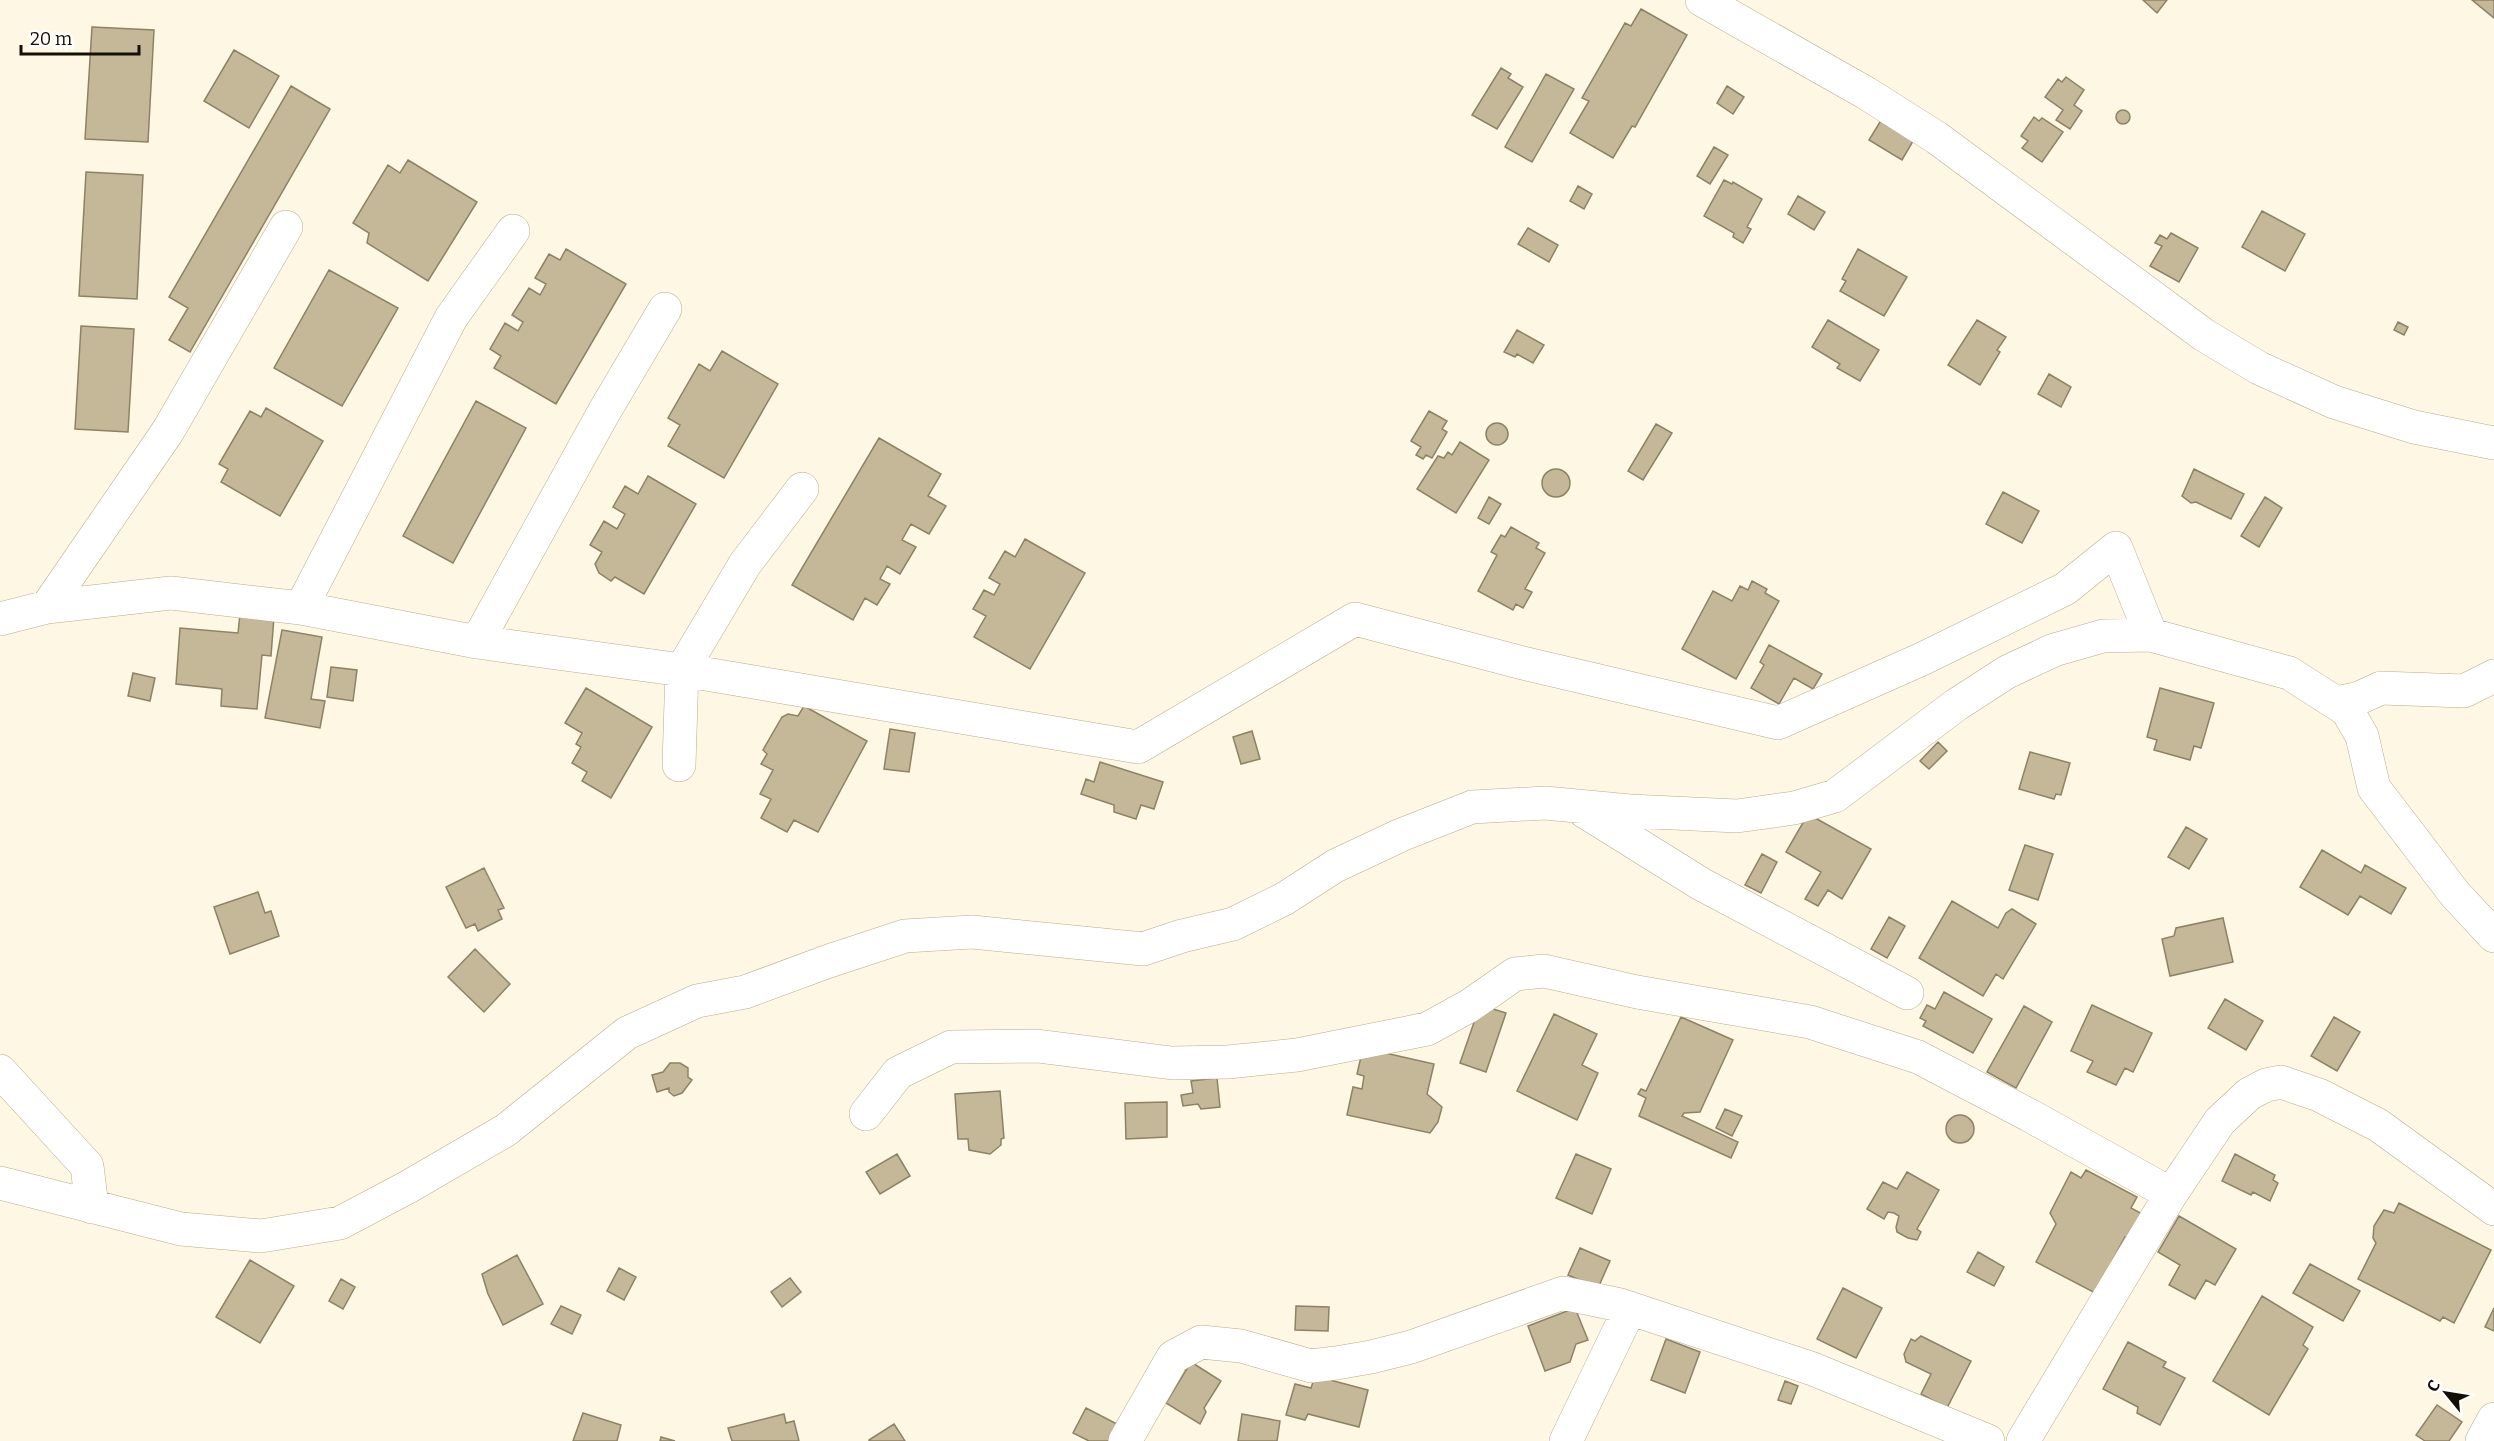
<svg xmlns="http://www.w3.org/2000/svg" width="2494" height="1441" font-family="Bitter,serif">
  <rect width="100%" height="100%" fill="#fef7e3"/>
  <path fill="#c4b898" stroke="#8e8264" stroke-width="1.5" d="M2143 0H2167L2157 13Z
    M2472 0H2494V18Z
    M1641 9 1687 35 1635 127 1632 126 1613 158 1570 133 1589 101 1582 98 1625 23 1631 26Z
    M92 27 154 30 148 142 85 139Z
    M234 50 279 76 249 128 204 101Z
    M1501 68 1511 74 1508 78 1523 87 1497 129 1472 115Z
    M1546 74 1574 89 1532 162 1505 147Z
    M2066 77 2084 90 2074 105 2082 111 2070 129 2056 120 2063 110 2045 97 2058 79 2062 82Z
    M291 86 330 109 190 352 169 340 188 308 169 297Z
    M1727 86 1744 97 1733 114 1717 103Z
    M2116 117a7 7 0 1 1 14 0a7 7 0 1 1-14 0Z
    M1883 117 1916 136 1902 160 1869 140Z
    M2034 117 2039 121 2042 118 2063 132 2042 162 2022 148 2028 141 2021 136Z
    M1714 147 1728 155 1710 184 1697 176Z
    M408 160 477 202 428 281 367 243 369 233 353 223 388 165 400 173Z
    M86 172 143 175 137 299 79 296Z
    M1724 180 1732 184 1733 182 1762 199 1747 227 1751 229 1743 243 1733 237 1734 233 1704 216Z
    M1578 186 1592 194 1584 209 1570 201Z
    M1798 196 1825 212 1814 230 1788 214Z
    M2262 211 2305 234 2285 271 2242 247Z
    M1528 228 1558 245 1549 262 1518 244Z
    M2171 233 2198 248 2179 282 2150 266 2162 246 2155 243 2160 235 2167 239Z
    M566 249 626 284 556 404 494 368 501 356 490 349 505 323 518 331 523 322 512 315 529 288 540 295 546 284 535 278 549 254 560 260Z
    M1858 249 1907 277 1884 316 1840 291 1846 281 1842 279Z
    M329 270 398 308 342 406 274 368Z
    M1828 320 1879 350 1860 381 1837 368 1840 364 1812 347Z
    M1977 320 2006 337 1997 350 2000 352 1980 385 1948 365Z
    M2398 322 2408 327 2404 335 2394 330Z
    M81 326 134 329 128 432 75 429Z
    M1517 330 1544 345 1533 363 1517 354 1515 357 1504 352Z
    M722 351 778 384 724 478 668 446 680 425 668 418 699 364 710 371Z
    M2049 374 2071 387 2061 407 2038 394Z
    M476 401 526 428 453 563 403 536Z
    M266 408 323 441 280 516 221 482 228 469 219 464 250 411 261 417Z
    M1429 411 1447 421 1442 429 1447 432 1432 458 1426 455 1423 459 1416 455 1421 447 1411 441Z
    M1486 434a11 11 0 1 1 22 0a11 11 0 1 1-22 0Z
    M1656 424 1672 433 1643 480 1628 471Z
    M879 438 941 474 928 496 946 506 929 534 911 524 902 540 916 547 900 574 887 566 880 579 890 584 877 605 865 598 853 620 792 585Z
    M1460 442 1489 460 1456 513 1417 489 1438 456 1444 458 1448 452 1452 455Z
    M2194 469 2244 494 2231 519 2196 502 2191 503 2182 496Z
    M1542 483a14 14 0 1 1 28 0a14 14 0 1 1-28 0Z
    M648 476 696 504 644 594 615 577 611 581 599 573 595 564 602 552 590 545 604 521 617 529 625 514 613 507 625 486 638 494Z
    M2003 492 2039 511 2022 543 1986 524Z
    M1489 497 1501 504 1489 524 1478 518Z
    M2265 497 2282 508 2259 547 2241 536Z
    M1511 527 1539 543 1536 548 1545 553 1525 589 1532 592 1523 608 1516 604 1513 610 1478 591 1497 555 1491 552 1501 535 1505 537Z
    M1025 539 1085 573 1030 669 974 637 986 616 973 609 984 590 994 595 1000 584 989 578 1005 551 1015 557Z
    M1752 581 1767 589 1765 593 1779 601 1736 679 1682 649 1713 591 1732 601 1740 586 1748 590Z
    M240 614 274 617 271 656 262 655 257 709 221 706 222 689 176 684 180 628 238 633Z
    M282 630 322 637 311 699 325 701 320 728 265 718Z
    M1769 645 1822 674 1813 689 1794 678 1779 704 1751 688 1764 665 1760 662Z
    M331 667 357 670 353 701 327 697Z
    M133 673 155 678 150 701 128 696Z
    M586 688 652 727 611 798 582 781 587 772 572 763 581 747 576 744 582 733 565 723Z
    M2160 688 2214 703 2201 748 2194 746 2190 760 2154 750 2157 740 2147 737Z
    M804 706 867 741 818 832 794 820 787 832 761 818 771 799 760 794 773 770 761 764 767 754 763 750 782 717 788 714 798 716Z
    M890 729 915 733 909 772 884 769Z
    M1252 731 1260 759 1241 764 1233 737Z
    M1938 742 1947 751 1929 769 1920 761Z
    M2030 752 2070 763 2061 795 2056 794 2054 799 2019 789Z
    M1100 762 1163 782 1154 809 1141 805 1136 819 1114 812V805L1081 794 1086 779 1094 782Z
    M1808 814 1871 849 1842 899 1828 890 1818 906 1805 899 1821 872 1786 852Z
    M2186 827 2207 839 2189 869 2168 857Z
    M2025 845 2053 854 2038 900 2009 890Z
    M2322 850 2361 873 2365 865 2406 888 2391 914 2360 896 2348 915 2300 887Z
    M1762 854 1777 862 1761 893 1745 885Z
    M484 868 504 908 498 910 502 919 478 931 475 924 466 928 446 887Z
    M258 892 265 913 271 911 279 936 230 954 214 907Z
    M1952 901 1998 928 2006 913 2012 909 2036 924 2003 979 1996 974 1983 996 1919 958Z
    M1889 917 1905 926 1887 958 1871 949Z
    M2223 918 2233 962 2170 976 2162 939 2174 936 2176 928Z
    M475 949 510 984 484 1012 448 977Z
    M1944 992 1992 1019 1973 1053 1923 1026 1926 1021 1920 1018 1927 1005 1935 1009Z
    M2225 999 2263 1021 2246 1050 2208 1028Z
    M1480 1005 1506 1013 1486 1072 1460 1063Z
    M2092 1005 2152 1033 2133 1072 2125 1068 2116 1085 2087 1072 2093 1061 2071 1051Z
    M2024 1006 2052 1022 2016 1088 1987 1072Z
    M1554 1014 1597 1034 1582 1065 1598 1073 1577 1120 1517 1091Z
    M1681 1017 1733 1040 1700 1112 1684 1113 1682 1116 1738 1142 1731 1158 1639 1116 1646 1098 1638 1094 1641 1089 1646 1091Z
    M2334 1017 2360 1032 2337 1071 2311 1056Z
    M1363 1048 1434 1064 1427 1094 1442 1107 1438 1122 1430 1133 1347 1115 1353 1087 1362 1089 1364 1076 1357 1074Z
    M670 1063H680L688 1068V1077L692 1080 682 1093 674 1096 669 1092V1088L657 1092 652 1075 663 1072Z
    M1217 1078 1220 1107 1201 1109 1198 1104 1183 1106 1181 1095 1193 1093 1191 1081Z
    M1000 1091 1004 1138 1001 1139V1145L990 1154 969 1150 968 1139H958L955 1094Z
    M1167 1102V1137L1126 1139 1125 1103Z
    M1725 1109 1742 1116 1732 1136 1716 1128Z
    M1946 1129a14 14 0 1 1 28 0a14 14 0 1 1-28 0Z
    M897 1154 910 1176 880 1194 866 1172Z
    M1576 1154 1611 1169 1592 1214 1556 1198Z
    M2235 1154 2275 1175 2273 1180 2278 1183 2270 1201 2253 1192 2251 1195 2222 1181Z
    M2086 1170 2137 1197 2131 1208 2144 1215 2131 1239 2125 1237 2112 1261 2099 1295 2036 1262 2056 1224 2050 1213 2071 1172 2081 1178Z
    M1907 1172 1939 1190 1917 1229 1921 1232 1917 1240 1908 1238 1897 1232 1896 1227 1899 1216 1894 1213 1888 1212 1884 1219 1867 1209 1883 1182 1897 1189Z
    M2399 1203 2491 1250 2454 1323 2443 1317 2440 1321 2358 1279 2376 1243 2373 1238 2374 1226 2384 1210 2394 1213Z
    M2179 1216 2236 1249 2215 1285 2206 1280 2195 1299 2169 1285 2180 1265 2158 1252Z
    M1580 1248 1610 1261 1598 1288 1568 1275Z
    M1978 1252 2004 1267 1994 1286 1967 1272Z
    M517 1255 543 1304 503 1325 488 1294 482 1274Z
    M250 1260 294 1286 260 1343 216 1317Z
    M2310 1264 2360 1291 2343 1321 2293 1293Z
    M619 1268 636 1277 624 1300 607 1291Z
    M790 1278 801 1292 782 1307 771 1292Z
    M341 1279 355 1287 343 1309 329 1301Z
    M1843 1288 1882 1308 1856 1358 1817 1339Z
    M2262 1296 2313 1327 2303 1345 2308 1349 2269 1415 2213 1381Z
    M561 1306 581 1315 572 1334 551 1324Z
    M1296 1306 1329 1307 1328 1331 1295 1330Z
    M1575 1308 1588 1340 1576 1344 1570 1362 1545 1371 1528 1326Z
    M2494 1308V1331L2485 1327Z
    M1921 1336 1971 1361 1947 1408 1921 1394 1931 1374 1906 1362 1904 1354 1911 1339 1915 1341Z
    M1666 1339 1700 1352 1685 1393 1651 1380Z
    M2128 1342 2166 1362 2163 1367 2185 1378 2160 1425 2137 1413 2138 1407 2103 1389Z
    M1191 1362 1221 1381 1204 1408 1206 1412 1200 1424 1166 1403Z
    M1315 1376 1368 1390 1359 1427 1308 1414 1305 1420 1286 1415 1295 1384 1311 1388Z
    M1785 1381 1798 1386 1791 1404 1778 1400Z
    M2437 1405 2462 1422 2449 1441H2425L2416 1435Z
    M1086 1408 1119 1425 1111 1441H1089L1073 1433Z
    M583 1413 621 1425 617 1441H573Z
    M784 1414 786 1423 794 1421 799 1441H732L728 1428Z
    M1242 1414 1280 1421 1277 1441H1238Z
    M894 1424 905 1441H869V1440Z
    M661 1437 675 1441H660Z"/>
  <g fill="none" stroke-linecap="round" stroke-linejoin="round">
    <g stroke="#b8ac8d" stroke-width="34">
      <path id="minor" d="M1702 0 1866 93 1937 138 2204 335 2259 368 2334 402 2414 427 2494 443
        M47 607 168 431 286 227
        M301 608 451 318 513 231
        M0 619 47 607 171 593 301 608 477 642 682 670 1138 747 1355 619 1523 663 1778 723 1922 659 2065 589 2116 548 2151 635
        M477 642 604 412 665 309
        M2336 703 2359 698 2381 688 2464 691 2494 676
        M679 765 682 670 745 564 802 489
        M1584 811 1701 884 1907 993
        M0 1071 87 1166 92 1207
        M866 1114 898 1073 951 1047 1037 1046 1172 1063 1228 1062 1297 1055 1427 1029 1469 1006 1515 974 1544 971 1637 992 1810 1022 1918 1057 2029 1115 2171 1194
        M0 1183 181 1229 261 1236 340 1223 408 1187 506 1130 627 1033 697 1001 745 992 829 961 905 936 972 932 1143 949 1182 936 1233 924 1284 899 1335 866 1401 835 1472 807 1545 803 1630 811 1737 816 1794 808 1835 796 1956 705 2007 672 2054 650 2103 636 2151 635 2289 673 2347 710 2362 736 2374 788 2455 894 2494 936
        M1125 1441 1173 1357 1201 1342 1241 1346 1311 1366 1336 1363 1371 1357 1411 1347 1563 1293 1620 1305 1813 1369 1988 1441
        M1566 1441 1630 1308
        M2023 1441 2171 1194 2220 1121 2249 1094 2266 1085 2281 1082 2319 1095 2378 1125 2494 1209
        M2482 1441 2494 1419"/>
    </g>
    <use href="#minor" stroke="#fff" stroke-width="33"/>
  </g>
  <g transform="translate(2446 1393) rotate(300)" stroke="#ffffff" stroke-width="4.5" paint-order="stroke">
  <path d="M0-4.5L10 22L0 15L-10 22Z" fill="#151005"/>
  <text y="-9" font-size="16" font-weight="bold" text-anchor="middle" fill="#151005">С</text>
  </g>
  <path d="M21 45v9h118v-9" fill="none" stroke="#151005" stroke-width="3"/>
  <text x="30" y="45" font-size="18" fill="#151005" stroke="#ffffff" stroke-width="4.5" paint-order="stroke">20 m</text>
</svg>
